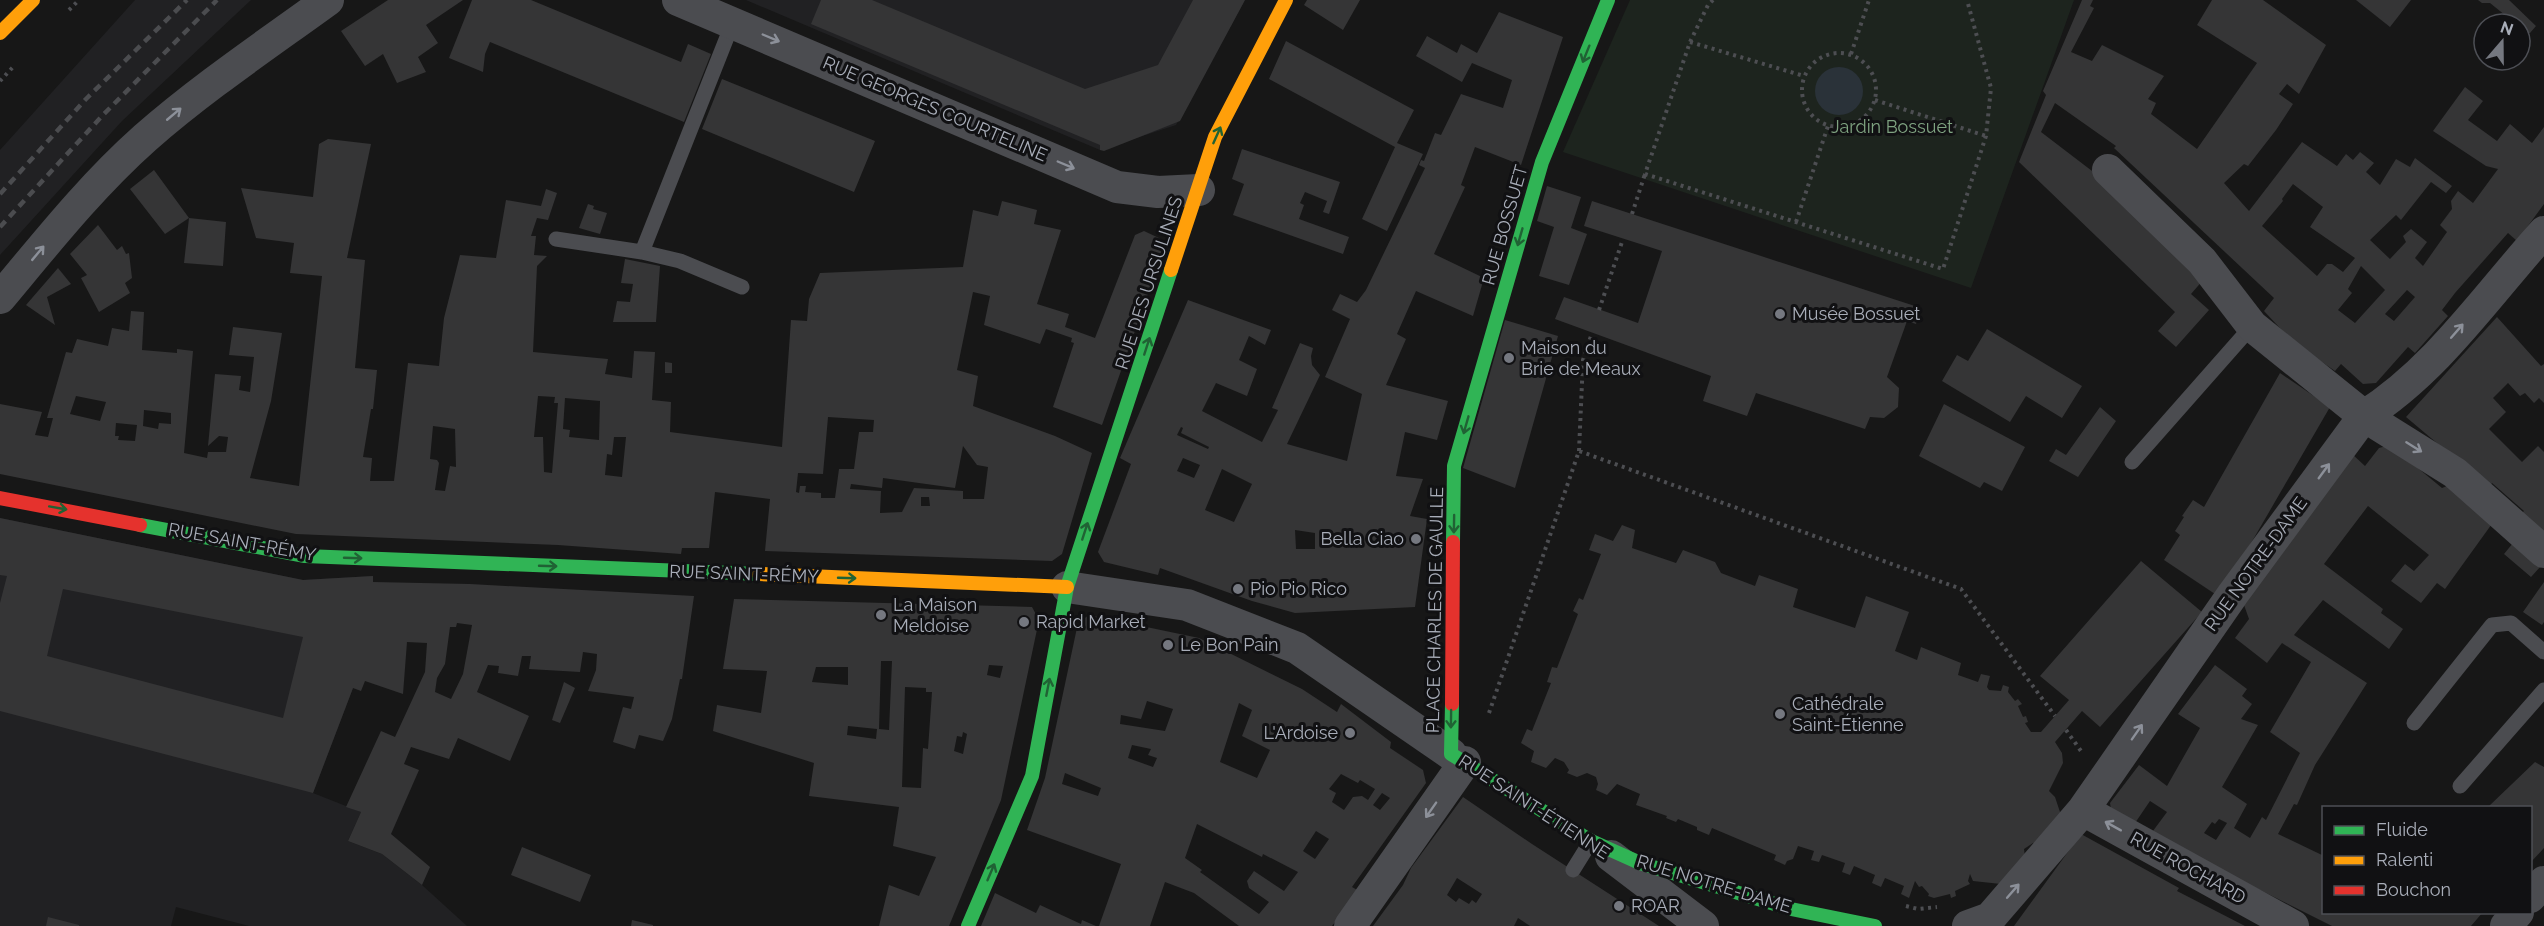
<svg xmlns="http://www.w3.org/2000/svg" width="2544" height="926" font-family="Raleway,sans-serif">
  <rect width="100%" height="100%" fill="#171717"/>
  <path fill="#212123" d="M135 0H251L122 121 0 255V150Z
    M746 0H1245L1176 125 1100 150Z
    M0 518 303 580 373 576 366 654 313 793 361 812 348 841 382 854 422 885 467 926H249L176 907 171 926H0Z"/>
  <path fill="#1d241e" d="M1630 0H2074L1971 288 1563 152Z"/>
  <path fill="#2a3239" d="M1815 91a24 24 0 1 1 48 0a24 24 0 1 1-48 0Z"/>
  <path fill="#353536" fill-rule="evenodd" d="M388 0H463L426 25 438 43 418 57 426 72 397 83 383 54 365 66 341 31Z
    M472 0H531L681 62 688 44 711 54 684 122 490 42 485 54 483 72 449 58Z
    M821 0H872L1085 89 1158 65 1193 0H1245L1180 121 1104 151 1100 150V145L811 24Z
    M1307 0H1360L1343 30 1304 5Z
    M2082 0H2093L2090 6 2094 8 2071 52 2092 61 2102 45 2164 76 2148 99 2156 103 2151 114 2197 149 2257 63 2197 25 2212 0H2263L2326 45 2299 94 2287 84 2279 94 2293 104 2276 130 2248 166 2244 164 2224 183 2249 211 2302 142 2337 166 2346 154 2353 160 2360 152 2374 163 2366 172 2380 185 2396 159 2410 167 2415 158 2452 186 2446 193 2431 182 2401 220 2396 215 2370 240 2390 259 2406 242 2403 236 2411 229 2427 242 2415 258 2423 266 2447 232 2440 225 2452 209 2451 201 2458 191 2473 203 2498 169 2486 166 2433 131 2465 87 2483 101 2468 120 2497 141 2510 124 2532 143 2544 127V204L2517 241 2508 233 2455 293 2442 310 2448 316 2415 353 2408 347 2376 383 2363 384 2341 364 2335 371 2293 342 2264 311 2274 298 2114 148 2116 146 2055 103 2041 132 2096 174 2204 279 2191 294 2209 310 2176 347 2158 331 2175 312 2019 162 2046 95 2043 91ZM2293 184 2323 207 2310 227 2355 258 2343 272 2332 264H2327L2317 276 2262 226 2283 201 2282 199ZM2361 266 2385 290 2355 323 2338 310 2352 293 2348 289ZM2407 290 2415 297 2394 321 2385 314Z
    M2356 0H2411L2390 27Z
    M2478 0H2509L2536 26 2530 33H2523L2520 30V24H2516L2490 3H2482Z
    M1499 12 1563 37 1521 165 1475 147 1461 185 1465 187 1434 254 1484 278 1473 316 1416 291 1397 334 1406 339 1386 385 1448 401 1437 440 1405 432 1396 476 1423 479 1410 516 1427 519 1415 607 1295 613 1252 601 1160 568 1158 575 1104 562 1098 552 1131 464 1120 458 1188 300 1271 330 1265 345 1249 336 1239 360 1257 369 1247 396 1216 383 1202 411 1262 442 1278 410 1272 408 1300 343 1313 348 1311 356 1312 365 1320 375 1287 444 1347 461 1362 394 1325 377 1350 319 1332 310 1340 294 1357 302 1366 290 1425 168 1419 165 1421 160 1424 161 1435 133 1441 135 1461 94 1503 108 1512 80 1472 63 1462 82 1416 56 1427 36 1457 53 1461 44 1477 53ZM1181 427 1183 428 1181 433 1209 447 1208 449 1177 435ZM1183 458 1200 465 1194 478 1177 471ZM1222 469 1252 484 1234 522 1205 510ZM1295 530 1315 533V549H1296Z
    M1286 41 1414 110 1397 143 1423 154 1387 231 1362 219 1395 147 1269 79Z
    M722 79 875 141 854 192 702 129Z
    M328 139 371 144 347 258 365 260 355 368 377 370 373 409H371L363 457 372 458 370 481H394L408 363 439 366 444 318 460 255 496 258 506 200 541 206 546 189 557 193 548 220 537 218 531 236H536L534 255 547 256 537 266 533 352 608 359 605 374 632 378 634 351 655 352 652 400 671 402 670 432 782 447 791 320 807 321 809 299 820 273 963 267 973 210 998 216 1002 201 1037 210 1034 224 1061 230 1037 304 1069 314 1065 327 1095 338 1135 235 1144 231 1159 238 1164 248 1102 425 1053 407 1074 343 1071 342 1072 338 1046 329 1040 344 984 325 990 296 973 292 957 370 978 376 973 406 1055 436 1092 453 1062 554 1052 561 765 551 770 499 715 492 709 548H682L681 554 558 545 296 534 0 474V404L42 412 35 435 48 437 53 418H47L66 352 72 353 77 339 108 346 112 328 129 331 131 311 144 312 142 350 177 353V349L193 351 184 453 207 458 208 452H226L228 437 219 436 208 446 215 374 241 376 239 390 250 392 254 357 229 355 233 327 282 333 271 401 250 478 299 486 322 276 290 273 294 243 256 238 241 188 313 197 319 144ZM76 396 106 402 100 421 70 414ZM538 396 555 397 554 403H558L552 473 544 472 543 437H534ZM565 398 600 401 599 440 569 437 570 430 563 429ZM144 410 171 413V424L159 423 158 429 143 426ZM828 417 874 420 873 432H859L854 469H839L835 498H821V493L805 492 806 486H800L799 493 796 492 798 473 823 474ZM116 423 137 425 135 441 118 440 119 436H115ZM433 426 455 429 456 467 450 466 445 491 435 490 439 463 437 460 430 459ZM614 437H626L622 477 605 475 607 454 612 455ZM963 446 977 465 988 467 984 499H963V491L914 488 902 512 880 513 881 491 850 489 851 484 882 488 883 478 955 488ZM921 497H929L930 506H921Z
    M1242 149 1340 182 1329 214 1323 212 1327 201 1305 192 1300 203 1304 205 1299 219 1349 237 1343 254 1233 215 1244 184 1232 179Z
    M154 170 189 218 165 234 130 189Z
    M1547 186 1581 197 1571 228 1587 234 1569 285 1539 276 1554 227 1537 221Z
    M1592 201 1921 308 1916 324 1907 321 1887 377 1899 388 1898 407 1884 418 1870 417 1865 429 1756 393 1747 416 1703 401 1711 376 1555 319 1564 297 1638 323 1662 251 1584 226Z
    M588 204 594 206 593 209 607 213 600 234 579 228Z
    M189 218 226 222 223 266 184 263Z
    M98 225 117 250 122 246 126 254 129 253 132 278 125 283 130 293 99 312 81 278 87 275 70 254Z
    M625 259 660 266 656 322H613L617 301 630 302 633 284 621 283Z
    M58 268 71 284 47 297 55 325 26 305Z
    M2497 317 2541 366 2544 364V403L2539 398 2534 403 2525 393 2520 396 2508 383 2493 398 2506 412 2489 429 2522 462 2538 446 2544 452V534L2520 515 2524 511 2492 483 2489 487 2406 417Z
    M1505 320 1558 336 1515 488 1463 468Z
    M1987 329 2082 386 2062 418 2026 396 2010 422 1942 381 1957 355 1968 361Z
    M665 362 672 363V373H665Z
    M2280 373 2330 407 2247 550 2215 594 2164 560 2180 535 2175 531 2184 517 2182 516 2193 500 2204 507Z
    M1944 404 2025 447 2002 491 1984 482 1980 488 1919 456Z
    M2100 407 2116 421 2078 477 2049 461 2056 449 2066 455Z
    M2390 445 2442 488 2454 483 2494 521 2445 589 2437 583 2421 603 2391 581 2405 564 2414 571 2429 555 2368 506 2324 564 2383 609 2381 613 2403 629 2389 649 2323 600 2294 635 2367 683 2315 765 2297 805 2294 804 2278 834 2324 856V912H2483L2471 926H2332L2150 835 2167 812 2150 801 2133 826 2112 815 2110 803 2139 765 2167 786 2200 728 2178 714 2215 665 2247 689 2242 696 2252 704 2241 719 2258 725 2222 787 2247 804 2234 828 2250 838 2262 817 2266 820 2300 753 2270 732 2311 662 2282 643 2267 663 2235 638 2249 619 2244 605 2351 453 2365 466 2379 448ZM2219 819 2227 823 2216 840 2204 833 2212 822 2215 824Z
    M0 518 303 580 373 576V582L470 584 694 596 682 679H680L672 719 663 741 639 735 635 749 613 742 623 707 631 709 634 697 588 691 596 670 597 654 583 652 580 672 529 669 531 656H522L518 676 498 673 499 666 488 665 477 692 529 716 510 761 458 738 449 759 411 747 404 764 419 770 391 834 430 867 422 885 382 854 348 841 361 812 346 807 381 731 395 737 425 672 427 643 407 642 403 694 365 681 361 691 353 688 313 793 0 711V603L7 576 0 575ZM63 589 303 637 283 718 47 656ZM457 623 472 625 463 674 451 699 435 692 437 678 445 664 450 627H456Z
    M1622 525 1635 530 1632 548 1676 563 1683 550 1715 562 1721 573 1755 586 1759 575 1798 589 1793 607 1855 628 1866 596 1909 612 1895 651 1917 660 1921 647 1961 663 1958 675 1978 682 1981 674 1990 676 1987 687 1989 690 2001 691 2003 685 2009 687 2008 692 2015 701 2018 699 2022 704 2018 706 2023 717 2026 716 2028 722 2025 723 2031 732H2041L2069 700 2040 676 2141 561 2202 612 2100 727 2082 711 2055 742 2062 753 2063 763 2049 791 2055 797 2061 815 2041 842 2033 843 2024 849 2025 857 2001 884 1973 881 1970 874 1968 881 1970 884 1955 891 1956 896 1951 898 1950 894 1934 898 1928 896 1929 894 1922 886 1919 887 1915 881 1909 898 1901 894 1904 886 1885 878 1881 887 1872 883 1875 875 1854 866 1850 875 1842 872 1845 863 1822 855 1819 862 1811 860 1814 851 1798 846 1793 859 1787 861 1785 865 1774 860 1776 855 1712 828 1709 835 1697 830V827L1678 819 1676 822 1666 818 1667 816 1636 805 1640 794 1617 784 1607 795 1596 790 1598 784 1596 777 1587 773 1577 777 1567 773 1569 770 1564 762 1555 758 1546 768 1531 762 1534 751 1521 743 1527 729 1532 731 1551 683 1547 682 1552 667 1557 668 1578 614 1573 611 1579 598 1583 600 1601 554 1589 550 1595 534 1613 541Z
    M2513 543 2541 566 2531 577 2504 554Z
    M2544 582V622L2542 625 2523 612Z
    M734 599 1032 607 1039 620 1001 800 949 926H879L889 885 919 896 936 857 893 846 899 807 809 796 814 763 713 731 717 705 761 713 767 671 723 669ZM881 661H892L889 730 879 729ZM989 665 1003 666 1000 678 987 675ZM816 667H848V685L812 682ZM905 687 926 688V692H932L928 749 923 748 921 788 902 787ZM848 726 877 729 876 739 847 735ZM963 732 967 734 963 754 954 751 957 736 962 737Z
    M1089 615 1199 638 1302 689 1337 712 1341 704 1391 742 1390 748 1423 770 1426 783 1352 887 1359 891 1332 926H1239L1194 893 1165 882 1150 926H1099L1121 864 1027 830 1045 778 1078 623ZM1147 701 1173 709 1165 731 1120 724 1121 715 1141 719ZM1239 703 1252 710 1242 736 1270 750 1257 778 1220 762ZM1132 745 1151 749 1148 755 1157 758 1153 767 1128 758ZM1065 773 1101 788 1098 796 1062 784ZM1341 774 1358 783 1360 780 1375 789 1368 800 1362 796 1353 797 1344 810 1332 802 1336 793 1329 789ZM1382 793 1390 798 1380 810 1373 805ZM1197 824 1262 857 1263 854 1298 872 1284 891 1254 871 1247 881 1249 888 1269 902 1259 914 1200 872 1202 870 1185 858ZM1316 831 1329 839 1315 859 1303 851Z
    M564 682 575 688 560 723 552 720Z
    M2535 762 2544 767V848L2530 863V807H2488Z
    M1463 797 1532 844 1659 926H1530L1518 918 1514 926H1373L1403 885 1411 868ZM1457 878 1482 894 1476 903 1472 900 1469 904 1459 898 1456 902 1447 895Z
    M2081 834 2179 888 2177 891 2245 926H2014Z
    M522 847 591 875 580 902 511 875Z
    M995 893 1036 913 1040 905 1081 924 1082 920 1096 926H981Z
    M48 917 79 925V926H46Z
    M632 920 653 925V926H631Z"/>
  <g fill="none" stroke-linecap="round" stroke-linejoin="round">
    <path stroke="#4d4e52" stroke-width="4" stroke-dasharray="3 4.5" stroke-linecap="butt" d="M1713 0 1708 5 1690 42 1645 174 1943 269 1986 136 1991 88 1967 0
      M69 10 79 0
      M1690 42 1804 76
      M1802 90a37 37 0 1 1 74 0a37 37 0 1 1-74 0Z
      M1851 54 1869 0
      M0 81 13 67
      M1875 100 1986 136
      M1632 214 1645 174
      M1796 222 1828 126
      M1599 310 1623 239
      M1579 451 1583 360 1592 333
      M1489 713 1579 451 1961 589 2055 716
      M2066 730 2081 751
      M1906 906 1918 909 1937 907"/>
    <path stroke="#4b4c50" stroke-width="15" d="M556 239 642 252 680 261 742 287
      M642 252 733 22
      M2132 462 2252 326
      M2414 723 2492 625 2511 623 2544 652
      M2460 786 2544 690
      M1573 870 1591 841"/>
    <path stroke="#4b4c50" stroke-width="32" d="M678 0 1117 187 1158 192 1199 190
      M2108 170 2202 261 2252 326 2364 416 2455 473 2544 552
      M0 298C46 243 91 186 145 138 202 88 266 45 328 0
      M1067 587 1187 605 1297 648 1451 754
      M2083 810 2293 926
      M1611 856 1703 926
      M2530 897 2544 882
      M1350 926 1465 762
      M1968 926 1990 918 2083 810 2233 594 2364 416C2437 370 2487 295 2544 232
      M2506 926 2518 912"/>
    <path stroke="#30b455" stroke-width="14" d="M140 525 305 556 759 574
      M1453 542 1454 466 1542 162 1608 0
      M1452 704 1451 754 1591 841 1640 863 1791 909 1875 926
      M968 926 1032 776 1067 587 1171 270"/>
    <path stroke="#ff9f0a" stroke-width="14" d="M0 33 33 0
      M1171 270 1215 137 1286 0
      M759 574 1067 587"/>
    <path stroke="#e5322d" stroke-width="14" d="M0 498 140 525
      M1452 704 1453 542"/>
    <path stroke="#4b4c4f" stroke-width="4.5" stroke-dasharray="8 6" stroke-linecap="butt" d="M0 194 86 99 187 0
      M0 227 103 115 217 0"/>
  </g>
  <defs><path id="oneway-shaft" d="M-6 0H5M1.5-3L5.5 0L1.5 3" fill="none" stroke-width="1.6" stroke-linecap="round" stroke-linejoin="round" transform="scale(1.5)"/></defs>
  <g stroke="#8c9099">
    <use href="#oneway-shaft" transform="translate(771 38) rotate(23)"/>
    <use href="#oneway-shaft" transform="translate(174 114) rotate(-40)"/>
    <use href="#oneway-shaft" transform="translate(1066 165) rotate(23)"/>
    <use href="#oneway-shaft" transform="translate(38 253) rotate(-50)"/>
    <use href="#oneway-shaft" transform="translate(2457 331) rotate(-49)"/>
    <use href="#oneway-shaft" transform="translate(2414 447) rotate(32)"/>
    <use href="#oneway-shaft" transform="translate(2324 471) rotate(-54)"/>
    <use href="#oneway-shaft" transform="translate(2137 732) rotate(-55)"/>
    <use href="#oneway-shaft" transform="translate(1431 810) rotate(125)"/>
    <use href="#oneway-shaft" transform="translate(2113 826) rotate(-151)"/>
    <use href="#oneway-shaft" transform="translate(2013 891) rotate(-49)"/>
  </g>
  <g stroke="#206234">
    <use href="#oneway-shaft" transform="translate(1586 54) rotate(112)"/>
    <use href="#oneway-shaft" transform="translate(1217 135) rotate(-66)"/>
    <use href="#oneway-shaft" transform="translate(1520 237) rotate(106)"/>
    <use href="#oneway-shaft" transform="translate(1147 346) rotate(-72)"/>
    <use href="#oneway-shaft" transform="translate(1466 425) rotate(106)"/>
    <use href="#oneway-shaft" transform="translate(58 508) rotate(10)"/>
    <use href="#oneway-shaft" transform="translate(1454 524) rotate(91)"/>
    <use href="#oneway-shaft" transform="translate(1085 531) rotate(-72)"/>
    <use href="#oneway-shaft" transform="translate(353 558) rotate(2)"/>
    <use href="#oneway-shaft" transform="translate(548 566) rotate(2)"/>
    <use href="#oneway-shaft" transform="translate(847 578) rotate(2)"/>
    <use href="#oneway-shaft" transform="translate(1048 687) rotate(-79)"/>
    <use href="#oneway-shaft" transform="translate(1451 719) rotate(91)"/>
    <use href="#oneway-shaft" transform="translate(991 872) rotate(-67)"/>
  </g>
  <g fill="#757880" stroke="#111113" stroke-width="2">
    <circle cx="1780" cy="314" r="6"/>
    <circle cx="1509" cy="358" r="6"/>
    <circle cx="1416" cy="539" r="6"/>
    <circle cx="1238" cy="589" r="6"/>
    <circle cx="881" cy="615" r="6"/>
    <circle cx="1024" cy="622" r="6"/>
    <circle cx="1168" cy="645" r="6"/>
    <circle cx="1780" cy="714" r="6"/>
    <circle cx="1350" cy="733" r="6"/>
    <circle cx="1619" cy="906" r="6"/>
  </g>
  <g text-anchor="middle" stroke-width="6" stroke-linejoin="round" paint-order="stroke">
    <g font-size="18" fill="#a8adb8" stroke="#111113">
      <text transform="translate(935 109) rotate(23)" y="6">RUE GEORGES COURTELINE</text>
      <text transform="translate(1505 225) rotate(-74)" y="6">RUE BOSSUET</text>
      <text transform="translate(1149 283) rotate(-72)" y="6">RUE DES URSULINES</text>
      <text transform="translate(242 542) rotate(10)" y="6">RUE SAINT-RÉMY</text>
      <text transform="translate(2256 564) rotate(-54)" y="6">RUE NOTRE-DAME</text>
      <text transform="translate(744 574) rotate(2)" y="6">RUE SAINT-RÉMY</text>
      <text transform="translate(1435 610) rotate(-89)" y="6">PLACE CHARLES DE GAULLE</text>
      <text transform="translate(1534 807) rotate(33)" y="6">RUE SAINT-ÉTIENNE</text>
      <text transform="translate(2188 868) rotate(29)" y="6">RUE ROCHARD</text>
      <text transform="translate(1714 884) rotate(17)" y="6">RUE NOTRE-DAME</text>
    </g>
    <g font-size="18" fill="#7fa381" stroke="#111113">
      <text x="1892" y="133">Jardin Bossuet</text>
    </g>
    <g font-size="18" fill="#a8adb8" stroke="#111113" text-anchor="start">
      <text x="1792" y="320">Musée Bossuet</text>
      <text x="1521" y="354">Maison du<tspan x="1521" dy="21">Brie de Meaux</tspan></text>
      <text x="1404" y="545" text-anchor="end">Bella Ciao</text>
      <text x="1250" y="595">Pio Pio Rico</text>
      <text x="893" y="611">La Maison<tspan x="893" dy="21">Meldoise</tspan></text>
      <text x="1036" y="628">Rapid Market</text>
      <text x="1180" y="651">Le Bon Pain</text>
      <text x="1792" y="710">Cathédrale<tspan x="1792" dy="21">Saint-Étienne</tspan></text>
      <text x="1338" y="739" text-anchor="end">L'Ardoise</text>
      <text x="1631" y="912">ROAR</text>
    </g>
  </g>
  <rect x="2322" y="806" width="210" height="108" fill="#111113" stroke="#4d4f55" stroke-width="1.5"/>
  <rect x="2334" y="826" width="30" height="9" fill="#30b455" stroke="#4d4f55" stroke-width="1.5"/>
  <text x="2376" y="836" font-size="18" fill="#a8adb8">Fluide</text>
  <rect x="2334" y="856" width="30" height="9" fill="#ff9f0a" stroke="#4d4f55" stroke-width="1.5"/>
  <text x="2376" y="866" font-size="18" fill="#a8adb8">Ralenti</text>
  <rect x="2334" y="886" width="30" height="9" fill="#e5322d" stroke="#4d4f55" stroke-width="1.5"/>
  <text x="2376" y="896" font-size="18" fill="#a8adb8">Bouchon</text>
  <g transform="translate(2502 42) rotate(20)"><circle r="28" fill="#111113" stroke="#4d4f55" stroke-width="1.5"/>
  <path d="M0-4.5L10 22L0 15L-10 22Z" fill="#757880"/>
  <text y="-9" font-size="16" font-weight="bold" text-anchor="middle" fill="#a8adb8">N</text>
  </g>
</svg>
